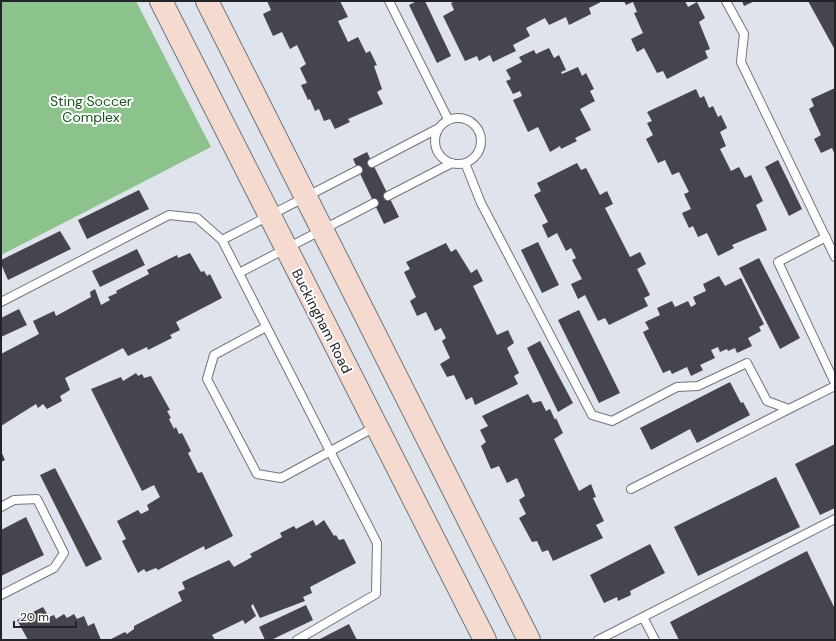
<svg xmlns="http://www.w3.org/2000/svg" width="836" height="641" font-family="'DM Sans',sans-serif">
  <rect width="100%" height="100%" fill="#dee3ec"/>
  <path fill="#8cc38c" d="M1 1H136L211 147 1 255Z"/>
  <path fill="#46444c" d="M267 1H340L348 17 338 21 348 42 358 37 366 53 370 51 377 65 374 66 382 89 377 92 383 104 348 119 350 122 335 129 330 119 324 121 319 109 315 111 310 99 308 100 301 85 307 83 300 68 306 64 297 45 290 49 282 32 273 36 263 14 271 10Z
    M417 1H425L451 56 437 63 409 5Z
    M456 1H600L601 2 589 8 591 14 569 25 566 17 549 25 545 18 526 28 530 36 513 45 516 51 493 62 490 55 479 61 477 56 465 61 443 16 454 10 451 3Z
    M624 1H685L688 7 697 2 705 18 699 22 710 49 705 51 708 58 667 79 663 71 657 73 644 48 637 52 631 39 643 33 634 13 637 12 633 2 626 5Z
    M742 1H755L744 6Z
    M808 1H835V50Z
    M549 48 554 58 559 55 566 70 561 72 562 74 578 67 582 76 586 73 594 89 590 91 595 101 580 109 591 130 575 138 577 141 561 149 560 146 550 152 538 127 528 132 513 100 522 96 520 91 513 94 506 81 511 79 506 70 522 62 519 57 534 50 536 54Z
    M835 88V155L832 148 821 153 814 139 821 135 809 109 814 106 811 99Z
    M696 89 700 98 704 96 709 108 713 106 718 117 721 115 727 128 720 132 726 146 720 149 731 171 739 167 745 178 751 175 763 201 756 205 767 230 732 245 734 248 718 256 707 233 698 237 693 226 689 228 682 213 691 209 684 194 689 192 679 172 672 175 665 160 658 163 646 139 653 135 647 123 652 121 647 112Z
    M367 152 399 217 384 224 353 159Z
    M778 160 802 209 789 216 765 167Z
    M577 163 581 170 586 168 600 195 607 191 613 204 605 208 630 257 640 252 646 264 637 269 650 295 644 298 648 306 609 325 605 318 598 321 585 295 578 299 571 284 582 279 572 260 576 258 571 248 566 251 557 233 548 238 542 225 548 222 534 195 541 191 537 183Z
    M139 190 149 209 87 239 78 220Z
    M60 231 71 249 8 280 1 264V260Z
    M538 242 559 285 542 293 521 250Z
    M446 243 451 252 456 249 471 273 477 269 483 281 473 286 497 335 508 330 514 343 507 348 519 373 514 376 518 384 475 405 472 397 466 400 454 375 447 377 440 364 450 358 442 341 446 338 441 328 435 331 426 312 417 316 410 301 416 297 404 272 410 269 406 262Z
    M137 249 145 265 100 287 92 271Z
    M190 253 201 272 204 271 207 276 210 274 222 298 176 322 180 330 170 335 172 338 148 350 147 347 128 356 123 348 65 378 70 390 60 396 62 401 47 409 43 404 38 408 36 404 1 426V354L39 334 33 321 54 311 56 316 91 297 90 292 95 289 101 305 110 300 108 297 117 293 116 291 149 274 147 270 177 255 178 258Z
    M759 258 800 338 780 349 739 268Z
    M719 276 725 286 741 278 764 324 759 327 761 331 748 338 752 346 737 353 735 348 728 351 727 349 720 352 718 347 711 350 715 358 700 365 703 370 691 376 687 367 672 374 670 370 663 373 643 332 649 329 645 322 660 315 657 308 672 301 675 307 688 301 691 307 696 304 693 297 706 291 703 284Z
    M19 309 27 325 1 337V318Z
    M579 310 620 393 599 403 558 320Z
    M540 341 573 403 558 412 527 348Z
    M136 373 138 376 142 374 144 378 151 376 170 410 167 411 171 418 169 419 174 429 176 427 179 434 182 433 191 451 188 453 198 473 202 472 233 536 205 550 204 546 158 570 156 568 146 572 144 569 138 573 122 541 126 539 117 521 138 510 141 514 149 510 147 505 160 497 154 485 142 491 91 389 121 377 123 381Z
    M730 382 741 403 743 402 750 415 697 443 690 429 651 450 640 428Z
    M528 394 533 403 541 401 546 411 550 409 555 420 556 418 563 433 554 439 579 491 591 484 596 497 593 498 604 521 596 525 603 538 553 561 548 550 542 552 537 541 532 542 519 518 526 514 519 500 525 496 517 478 507 483 499 466 491 469 481 446 486 442 480 430 488 426 482 416Z
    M835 444V508L820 515 795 464Z
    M1 451 5 460 1 462Z
    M55 468 102 559 86 567 40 475Z
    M776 477 800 527 698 576 674 527Z
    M26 517 44 555 1 576V530Z
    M313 520 316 526 324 520 334 536 336 535 339 540 344 539 356 563 310 587 312 593 303 597 305 601 260 618 253 604 251 606 256 616 245 624 243 620 212 635 215 640H109L125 632 127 634 134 629V626L182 601 178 592 185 589 182 582 229 560 234 567 252 557 250 554 282 537 280 533 294 526 296 529Z
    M650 544 665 573 630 591 631 595 618 601 617 597 604 603 590 575Z
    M807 551 835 609V640H679L670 622Z
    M306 605 313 620 271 640H265L259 627Z
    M43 607 49 617 54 615 56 619 64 614 67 618 74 614 77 619 84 616 88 626 94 623 101 640H28L17 620Z
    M349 624 357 640H318Z"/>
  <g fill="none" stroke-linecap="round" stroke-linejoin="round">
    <g stroke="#71757d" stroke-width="10">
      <path id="lane" d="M389 1 448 119
        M726 1 744 34 741 62 835 257
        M435 141a23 23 0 1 1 46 0a23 23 0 1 1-46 0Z
        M372 163 437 129
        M465 163 481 203 592 415 612 421 677 387 698 386 747 363 767 401 789 409 835 386
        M388 196 452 163
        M826 237 778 262 835 383
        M222 240 358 170
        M239 273 374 203
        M1 302 169 215 197 218 222 240 377 543 376 594 297 640
        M266 327 214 355 207 379 257 474 281 478 375 427
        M631 489 789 409
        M1 507 14 500 37 499 64 553 54 568 1 595
        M643 617 655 640
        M598 640 835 519"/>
    </g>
    <g stroke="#71757d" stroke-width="24">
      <path id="secondary" d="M161 1 485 640
        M207 1 529 640"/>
    </g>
    <use href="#lane" stroke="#fff" stroke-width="8"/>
    <use href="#secondary" stroke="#f5dacf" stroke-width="22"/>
  </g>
  <g text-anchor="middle" stroke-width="4" stroke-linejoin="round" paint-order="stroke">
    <g font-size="14" fill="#15551d" stroke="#fff">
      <text x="91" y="106">Sting Soccer<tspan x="91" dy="16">Complex</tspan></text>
    </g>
    <g font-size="14" fill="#222427" stroke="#fff">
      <text transform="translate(322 321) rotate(63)" y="5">Buckingham Road</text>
    </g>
  </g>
  <rect width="836" height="641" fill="none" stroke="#222427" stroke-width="4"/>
  <path d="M14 621v6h62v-6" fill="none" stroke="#222427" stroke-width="2"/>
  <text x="20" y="621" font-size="12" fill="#222427" stroke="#ffffff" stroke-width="3" paint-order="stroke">20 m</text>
</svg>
